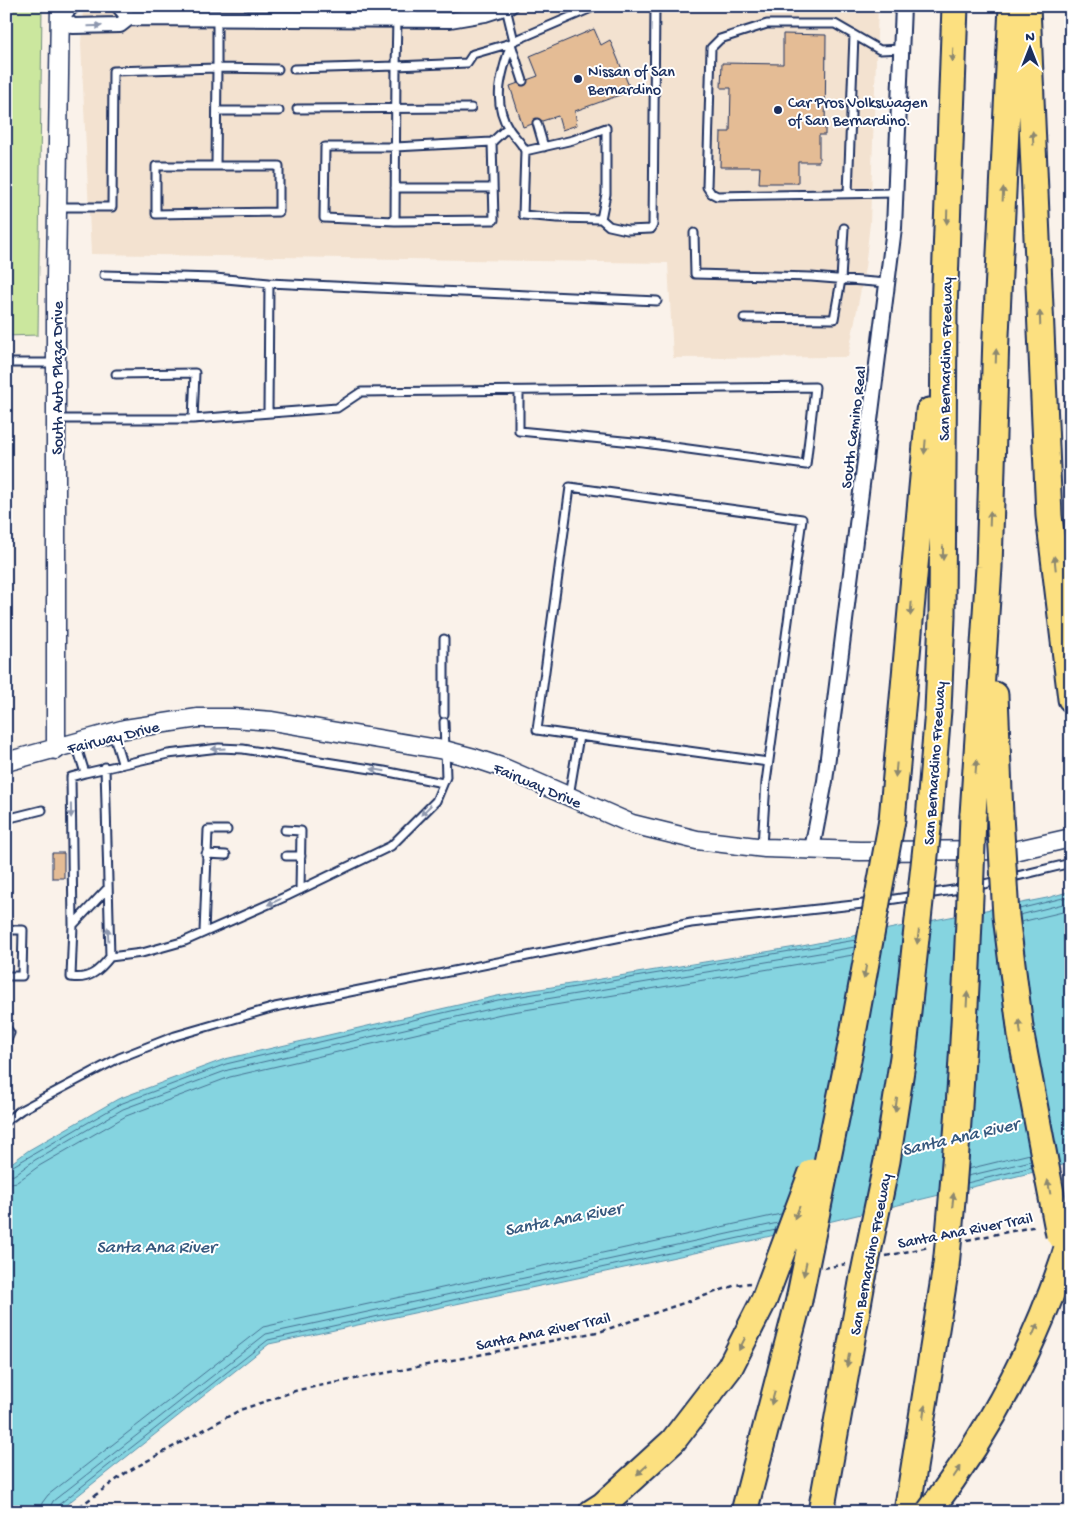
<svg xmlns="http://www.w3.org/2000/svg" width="1077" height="1518" font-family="'Gochi Hand',sans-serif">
  <rect width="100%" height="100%" fill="#faf2ea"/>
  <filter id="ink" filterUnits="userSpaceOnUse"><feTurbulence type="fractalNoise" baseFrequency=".02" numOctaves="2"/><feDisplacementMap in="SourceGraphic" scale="10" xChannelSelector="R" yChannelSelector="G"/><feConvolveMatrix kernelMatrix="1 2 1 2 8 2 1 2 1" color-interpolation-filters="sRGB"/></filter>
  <g filter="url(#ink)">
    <path fill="#f3e2d0" d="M83 6H878L870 223 865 268 848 357 673 358 668 263 91 254 81 44Z"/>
    <path fill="#cbe79e" stroke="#738b7e" d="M6 6H42L38 335 6 336Z"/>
    <path fill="#85d4e0" stroke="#5b92ac" d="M1071 891V1163L750 1241 269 1344 57 1512H6V1167L29 1150 118 1099 225 1059 497 996 802 946 1047 898Z"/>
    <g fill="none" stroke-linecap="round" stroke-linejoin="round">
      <path stroke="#457192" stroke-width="1" d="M1019 909 1071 896
        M1020 915 1071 902
        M1021 922 1071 910
        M968 1169 1030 1154
        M6 1170 120 1104 226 1064 498 1000 856 940
        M968 1176 1031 1161
        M6 1177 14 1175 35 1160 123 1109 228 1070 499 1007 855 947
        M967 1183 1032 1167
        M6 1184 17 1182 39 1166 126 1116 230 1077 501 1014 853 955
        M41 1512 42 1503 48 1495 263 1327 781 1214
        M48 1512 53 1501 266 1334 778 1223
        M55 1512 57 1506 268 1340 776 1230"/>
    </g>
    <path fill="#e4bc95" stroke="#1b2f5e" d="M594 29 601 45 610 40 631 91 575 111 577 125 562 130 558 116 523 127 510 86 538 76 530 56Z
      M783 34 826 35 825 135H819V162H798V183H759L760 167H720L721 132H730L731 88H721L722 63 783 64Z
      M52 853H64V878H52Z"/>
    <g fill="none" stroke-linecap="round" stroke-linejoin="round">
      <g stroke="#1b2f5e" stroke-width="11">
        <path id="service" d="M413 6V19
          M506 8 514 41 511 43C502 73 491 100 509 129 514 137 521 141 525 151L523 215 557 218 601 219 609 226 627 230 651 229 653 225 655 6
          M357 19 358 6
          M514 41 596 6
          M511 44 523 81
          M294 69 396 66 397 19
          M297 109 471 108
          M217 111H279
          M537 123 544 147
          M508 127 492 142 494 220 395 221 396 66 467 63 473 54 511 43
          M525 151 573 140 606 128V194L601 219
          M216 166H156V214L279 212V166H216L217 68 278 69
          M395 188H493
          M848 193 854 35
          M895 193 717 196 711 193 707 187 711 48 720 39 767 24H835L880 50 902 49
          M57 207H112L113 71 217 68V18
          M395 221 324 218 325 147H395L492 142
          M694 233 695 274 811 277 887 283
          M104 275 215 278 269 283 268 412
          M269 283 657 301
          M744 318 834 319 841 280 844 228
          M6 363H56
          M116 374 195 373 193 419
          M56 419H193L337 408 361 392 815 387 806 465 644 443 519 431V391
          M444 714V639
          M113 733 122 763
          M579 736 768 762
          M76 744 85 773 168 754 219 748 243 749 384 771 443 783
          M105 767 110 957 142 953 185 941 287 896 391 846 436 801 446 777 444 722
          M569 796 579 736 537 730 570 487 802 519 766 782 762 846
          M6 819 42 810
          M285 830 301 831 300 890
          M206 854 226 855
          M286 856H301
          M976 886 1071 863
          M106 890 73 925 71 977C89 980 99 971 110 957
          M882 901 966 888
          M73 925 71 777 85 773
          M6 930H23L22 976H6
          M204 932 208 830H227
          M6 1028 10 1033 6 1042
          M6 1121 21 1110 119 1058 175 1036 275 1007 691 923 872 903"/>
      </g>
      <g stroke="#1b2f5e" stroke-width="18">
        <path id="minor" d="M72 6 60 17 73 26 120 25 129 18 450 20 485 14 510 6
          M119 6 129 18
          M812 849 825 781 894 228 903 6"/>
      </g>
      <g stroke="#1b2f5e" stroke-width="21">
        <path id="tertiary" d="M56 750V279L60 6
          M6 762 125 729 198 718H233L272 721 444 750 474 758 504 768 632 824 697 840 765 848 860 851 1018 850 1071 838"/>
      </g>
      <g stroke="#1b2f5e" stroke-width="29">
        <path id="motorway" d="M1027 6 1049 516 1071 699
          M995 695 1000 815
          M973 815 989 567 996 335 1012 6
          M929 819 938 710 942 617 944 312 955 6
          M892 820 929 411
          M592 1512 603 1505 673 1441 730 1367 764 1300
          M744 1512 799 1300
          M821 1512 863 1277
          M907 1512 946 1266"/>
      </g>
      <path stroke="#1b2f5e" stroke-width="2.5" stroke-dasharray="5 4" stroke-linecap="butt" d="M967 1240 1037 1226
        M886 1256 929 1247
        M824 1268 846 1264
        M72 1512 127 1472 240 1410 298 1390 602 1331 736 1285 750 1283"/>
      <use href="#service" stroke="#fff" stroke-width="7"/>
      <use href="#minor" stroke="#fff" stroke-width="14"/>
      <use href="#tertiary" stroke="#fff" stroke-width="18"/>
      <use href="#motorway" stroke="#fce080" stroke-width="25"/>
      <g stroke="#1b2f5e" stroke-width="29" stroke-linecap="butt">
        <path id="motorway-bridge" d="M1000 815 1006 916 1021 1035 1059 1235
          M946 1266C961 1116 968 966 973 815
          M863 1277 887 1161 903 1057 929 819
          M764 1300 812 1172
          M799 1300 850 1050 892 820
          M929 1512C992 1429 1041 1335 1071 1236"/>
      </g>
      <use href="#motorway-bridge" stroke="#fce080" stroke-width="25"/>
    </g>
    <defs><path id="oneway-solid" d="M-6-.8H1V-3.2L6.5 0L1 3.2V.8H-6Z" transform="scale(1.25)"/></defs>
    <g fill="#8d97ae">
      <use href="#oneway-solid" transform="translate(95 26) rotate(-1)"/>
      <use href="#oneway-solid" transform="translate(218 749) rotate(177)"/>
      <use href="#oneway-solid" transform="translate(378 770) rotate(-171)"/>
      <use href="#oneway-solid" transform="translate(426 810) rotate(135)"/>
      <use href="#oneway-solid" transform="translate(71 811) rotate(89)"/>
      <use href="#oneway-solid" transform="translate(274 902) rotate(156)"/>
      <use href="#oneway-solid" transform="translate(108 934) rotate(-93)"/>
    </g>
    <g fill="#8c886f">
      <use href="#oneway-solid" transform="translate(953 55) rotate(92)"/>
      <use href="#oneway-solid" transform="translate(1033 138) rotate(-93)"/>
      <use href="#oneway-solid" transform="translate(1003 194) rotate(-87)"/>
      <use href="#oneway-solid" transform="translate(947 217) rotate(92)"/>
      <use href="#oneway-solid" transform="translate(1040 318) rotate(-92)"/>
      <use href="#oneway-solid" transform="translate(996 356) rotate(-88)"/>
      <use href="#oneway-solid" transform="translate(925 447) rotate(95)"/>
      <use href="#oneway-solid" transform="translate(990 518) rotate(-88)"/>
      <use href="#oneway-solid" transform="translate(943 553) rotate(90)"/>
      <use href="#oneway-solid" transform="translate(1055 563) rotate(-96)"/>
      <use href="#oneway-solid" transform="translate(911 609) rotate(95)"/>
      <use href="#oneway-solid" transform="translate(976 767) rotate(-86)"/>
      <use href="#oneway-solid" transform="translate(896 770) rotate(95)"/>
      <use href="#oneway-solid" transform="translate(918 937) rotate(97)"/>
      <use href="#oneway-solid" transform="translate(865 972) rotate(100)"/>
      <use href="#oneway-solid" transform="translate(967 999) rotate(-87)"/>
      <use href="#oneway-solid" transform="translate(1020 1027) rotate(-97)"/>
      <use href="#oneway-solid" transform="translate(896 1105) rotate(98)"/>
      <use href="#oneway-solid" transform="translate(1049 1187) rotate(-101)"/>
      <use href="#oneway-solid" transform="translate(953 1200) rotate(-84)"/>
      <use href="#oneway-solid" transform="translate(797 1213) rotate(111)"/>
      <use href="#oneway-solid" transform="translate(805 1269) rotate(102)"/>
      <use href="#oneway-solid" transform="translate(1035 1330) rotate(-67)"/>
      <use href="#oneway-solid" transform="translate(742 1344) rotate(117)"/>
      <use href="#oneway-solid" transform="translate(848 1360) rotate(100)"/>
      <use href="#oneway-solid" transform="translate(773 1398) rotate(105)"/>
      <use href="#oneway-solid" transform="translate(924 1412) rotate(-82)"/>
      <use href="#oneway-solid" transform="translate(642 1470) rotate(137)"/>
      <use href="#oneway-solid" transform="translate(957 1472) rotate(-56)"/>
    </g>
  </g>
  <g fill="#1b2f5e" stroke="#fff" stroke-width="2">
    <circle cx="578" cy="79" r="5"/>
    <circle cx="778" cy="110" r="5"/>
  </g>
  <g text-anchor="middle" stroke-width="4" stroke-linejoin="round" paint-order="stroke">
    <g font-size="16" fill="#1b2f5e" stroke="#fff" text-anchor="start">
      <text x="588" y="76">Nissan of San<tspan x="588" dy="18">Bernardino</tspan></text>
      <text x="788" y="107">Car Pros Volkswagen<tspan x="788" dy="18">of San Bernardino.</tspan></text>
    </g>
    <g font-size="16" fill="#1b2f5e" stroke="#fff">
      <text transform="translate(944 359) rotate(-89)" y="6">San Bernardino Freeway</text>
      <text transform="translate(56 378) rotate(-90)" y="6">South Auto Plaza Drive</text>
      <text transform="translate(852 427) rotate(-83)" y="6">South Camino Real</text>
      <text transform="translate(113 736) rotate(-14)" y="6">Fairway Drive</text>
      <text transform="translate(933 763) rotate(-86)" y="6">San Bernardino Freeway</text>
      <text transform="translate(538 784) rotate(23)" y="6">Fairway Drive</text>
      <text transform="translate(965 1229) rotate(-11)" y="6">Santa Ana River Trail</text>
      <text transform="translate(869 1254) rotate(-79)" y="6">San Bernardino Freeway</text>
      <text transform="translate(543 1330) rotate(-12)" y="6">Santa Ana River Trail</text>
    </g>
    <g font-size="18" font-style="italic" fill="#36587e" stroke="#fff">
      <text transform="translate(960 1136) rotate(-13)" y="6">Santa Ana River</text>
      <text transform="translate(563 1218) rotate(-11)" y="6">Santa Ana River</text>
      <text x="156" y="1252">Santa Ana River</text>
    </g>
  </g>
  <rect width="1077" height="1518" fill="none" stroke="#fff" stroke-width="25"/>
  <rect x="12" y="12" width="1052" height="1493" fill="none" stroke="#1b2f5e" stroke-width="2" filter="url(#ink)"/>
  <g transform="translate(1030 48)" stroke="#ffffff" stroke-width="4" paint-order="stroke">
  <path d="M0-4L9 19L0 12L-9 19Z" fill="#1b2f5e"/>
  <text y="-8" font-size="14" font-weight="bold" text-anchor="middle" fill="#1b2f5e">N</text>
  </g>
</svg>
